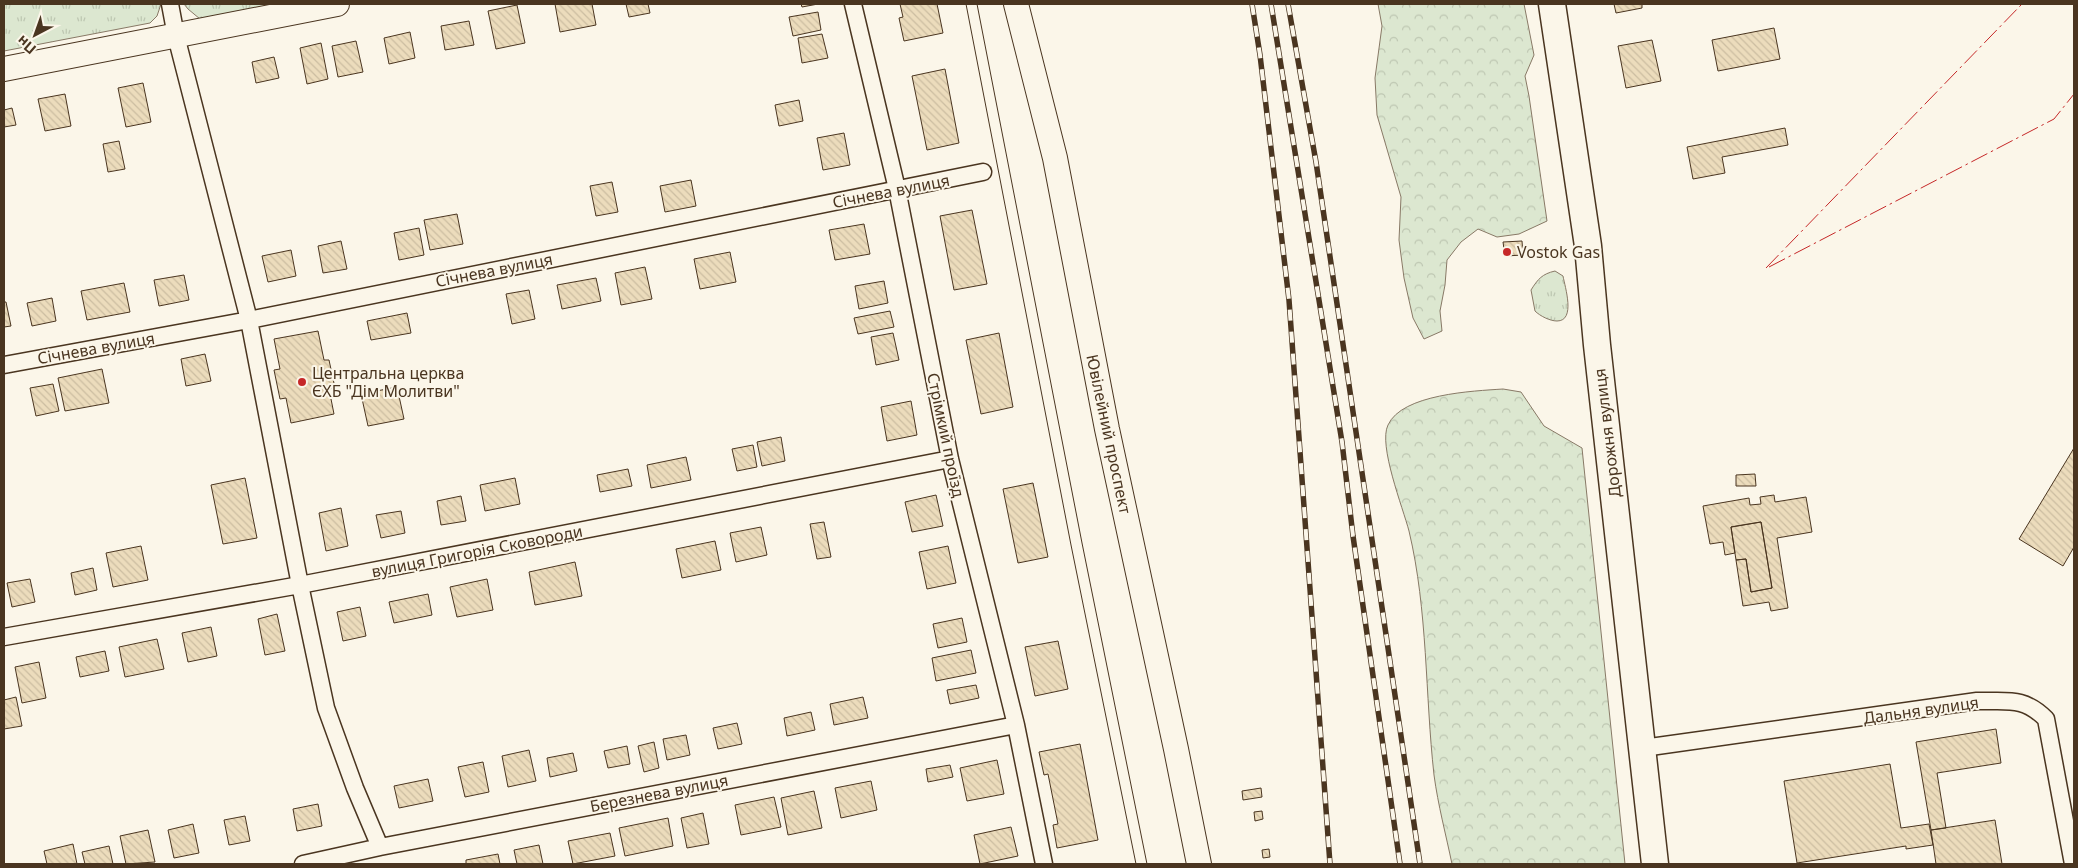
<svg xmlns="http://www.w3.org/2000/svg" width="2078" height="868" font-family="'Noto Sans',sans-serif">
  <defs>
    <pattern id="grass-tufts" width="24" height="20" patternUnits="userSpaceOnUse" patternTransform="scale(1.25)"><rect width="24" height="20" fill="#dce7d0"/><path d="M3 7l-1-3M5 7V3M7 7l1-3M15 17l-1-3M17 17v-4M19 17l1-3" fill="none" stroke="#bec7b2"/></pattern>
    <pattern id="forest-crowns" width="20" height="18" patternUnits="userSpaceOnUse" patternTransform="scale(1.25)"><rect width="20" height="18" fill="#dce7d0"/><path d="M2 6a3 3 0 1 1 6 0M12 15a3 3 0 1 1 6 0" fill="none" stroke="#bec7b2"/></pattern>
    <pattern id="building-back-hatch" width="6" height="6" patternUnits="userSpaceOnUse" patternTransform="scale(1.25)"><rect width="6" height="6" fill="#ecdcbc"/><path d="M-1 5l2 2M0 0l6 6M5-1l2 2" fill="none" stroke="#ccbda1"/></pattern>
  </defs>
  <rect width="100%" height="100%" fill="#fbf6e9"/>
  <path fill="url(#grass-tufts)" stroke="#887966" d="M4 4H161L157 16 150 23 4 51Z
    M184 4H282L200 19 188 9Z
    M1555 271 1563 276C1565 287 1576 321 1557 321 1550 321 1540 316 1535 311L1531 290C1538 279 1542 274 1555 271Z"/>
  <path fill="url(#forest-crowns)" stroke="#887966" d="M1378 4H1524L1534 55 1525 76 1529 96 1547 221 1519 234 1497 237 1478 229 1461 242 1447 260 1445 285 1440 311 1442 331 1424 339 1413 318 1404 278 1399 240 1401 197 1377 115 1375 78 1382 26Z
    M1503 389 1521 392 1544 426 1582 448 1625 864H1452C1446 835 1438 805 1434 775 1425 694 1428 611 1409 531 1403 508 1378 445 1388 425 1402 394 1473 391 1503 389Z"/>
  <path fill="url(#building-back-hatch)" stroke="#4a3520" d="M555 4H592L596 25 560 32Z
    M626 4H648L650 13 629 17Z
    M801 4H818L802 7Z
    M900 4H937L943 33 904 41 899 18 903 17Z
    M1614 4H1642V8L1616 13Z
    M517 5 525 43 496 49 488 11Z
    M818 12 821 30 793 36 789 17Z
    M469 21 474 45 445 50 441 26Z
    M1774 28 1780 59 1718 71 1712 40Z
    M410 32 415 58 389 64 384 38Z
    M822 34 828 58 802 63 798 38Z
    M1652 40 1661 81 1626 88 1618 46Z
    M356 41 363 72 338 77 332 46Z
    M321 43 328 79 307 84 300 48Z
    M274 57 279 78 256 83 252 62Z
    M945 69 959 143 927 150 912 76Z
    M143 83 151 122 126 127 118 88Z
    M65 94 71 126 45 131 38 99Z
    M799 100 803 121 779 126 775 105Z
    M12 108 16 125 4 127V110Z
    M1785 128 1788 145 1722 157 1725 173 1693 179 1687 147Z
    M844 133 850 165 823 170 817 138Z
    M119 141 125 169 108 172 103 144Z
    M691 180 696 206 665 212 660 186Z
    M612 182 618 212 596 216 590 186Z
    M972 210 987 284 954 290 940 216Z
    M457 214 463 244 430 250 424 220Z
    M864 224 870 254 835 260 829 230Z
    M419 228 424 255 399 260 394 233Z
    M341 241 347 269 323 273 318 246Z
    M1522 241 1523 255 1505 256 1503 242Z
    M291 250 296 276 268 282 262 256Z
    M730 252 736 282 700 289 694 259Z
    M645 267 652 299 621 305 615 273Z
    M184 275 189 300 159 306 154 280Z
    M596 278 601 301 562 309 557 285Z
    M884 281 888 303 859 309 855 286Z
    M124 283 130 312 87 320 81 291Z
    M529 290 535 319 512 324 506 294Z
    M52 298 56 321 32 326 27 303Z
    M4 302H6L11 326 4 327Z
    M890 311 894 327 858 334 854 318Z
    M407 313 411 333 371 340 367 321Z
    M318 331 324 360H329L335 388 329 389 334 414 291 423 286 398 280 399 274 370 280 369 274 339Z
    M893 333 899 360 876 365 871 337Z
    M999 333 1013 407 981 414 966 340Z
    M205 354 211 381 186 386 181 359Z
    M102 369 109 403 65 411 58 378Z
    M53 384 59 411 36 416 30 388Z
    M397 387 404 419 368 426 361 394Z
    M911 401 917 435 887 441 881 407Z
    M781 437 785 461 762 466 757 442Z
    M753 445 757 467 737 471 732 449Z
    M2074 448V547L2063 566 2019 539Z
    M686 457 691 480 651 488 647 465Z
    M628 469 632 486 600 492 597 475Z
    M1755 474 1756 486H1736V475Z
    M245 478 257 538 223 544 211 485Z
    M515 478 520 504 485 511 480 485Z
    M1033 483 1048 557 1018 563 1003 489Z
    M936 495 943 526 912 532 905 502Z
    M1774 495 1775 502 1806 497 1812 532 1777 538 1788 608 1771 611 1769 602 1743 606 1736 560 1746 559 1751 592 1772 588 1761 522 1731 527 1735 553 1725 555 1723 542 1710 544 1703 506 1749 498 1750 505 1761 504 1760 497Z
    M461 496 466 521 441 525 437 501Z
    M341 508 348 546 326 551 319 513Z
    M401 511 405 533 381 538 376 515Z
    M824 522 831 557 817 559 810 524Z
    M1761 522 1772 588 1751 592 1746 559 1736 560 1731 527Z
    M761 527 767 555 736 562 730 533Z
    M715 541 721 570 682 578 676 549Z
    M141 546 148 580 113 587 106 553Z
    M948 546 956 583 927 589 919 552Z
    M575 562 582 596 535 605 529 572Z
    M93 568 97 590 75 595 71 573Z
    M30 579 35 602 12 607 7 583Z
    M487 579 493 610 457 617 450 587Z
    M428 594 432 615 394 623 389 602Z
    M360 607 366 636 343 641 337 612Z
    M277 614 285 651 265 655 258 619Z
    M962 618 967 642 938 648 933 624Z
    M211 627 217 656 188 662 182 633Z
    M157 639 164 669 125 677 119 647Z
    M1058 641 1068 689 1035 696 1025 647Z
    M971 650 976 673 936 681 932 658Z
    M105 651 109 671 80 677 76 657Z
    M39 662 46 698 22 703 15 667Z
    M976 685 979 698 950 704 947 690Z
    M16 697 22 726 4 729V700Z
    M863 697 868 718 834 725 830 704Z
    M811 712 815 730 787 736 784 718Z
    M737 723 742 744 718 749 713 728Z
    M1996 729 2001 763 1937 773 1946 828 1931 830 1916 742Z
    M686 735 690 755 667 760 663 739Z
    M654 742 659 768 644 772 638 746Z
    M1080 744 1098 840 1057 848 1053 825 1058 824 1048 774 1044 775 1039 752Z
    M627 746 630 764 608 768 604 751Z
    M529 750 536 781 508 787 502 756Z
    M573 753 577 771 550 777 547 758Z
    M997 760 1004 794 967 801 960 768Z
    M483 762 489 792 465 797 458 767Z
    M1890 764 1901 828 1929 824 1933 845 1906 849V846L1797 863 1784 781Z
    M950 765 953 777 928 782 926 769Z
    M428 779 433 801 399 808 394 786Z
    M871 781 877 810 841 818 835 788Z
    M1261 788 1262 797 1243 800 1242 791Z
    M814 791 822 828 788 835 781 798Z
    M774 797 781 827 741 835 735 805Z
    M318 804 322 826 297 831 293 809Z
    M1262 811 1263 819 1255 821 1254 812Z
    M703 813 709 844 687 848 681 818Z
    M245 816 250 841 229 845 224 820Z
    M668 818 673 846 625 856 619 828Z
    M1995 820 2002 864H1936L1931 830Z
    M193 824 199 853 174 858 168 830Z
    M1011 827 1018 856 980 864 974 835Z
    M148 830 155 862 126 864 120 836Z
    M610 833 615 856 573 864 568 841Z
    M73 844 77 864H47L44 851Z
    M539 845 543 864H517L514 850Z
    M109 846 113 864H85L82 852Z
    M1269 849 1270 857 1263 858 1262 850Z
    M498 854 500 864H466V860Z"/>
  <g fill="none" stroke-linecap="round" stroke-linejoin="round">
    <g stroke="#4a3520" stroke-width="19">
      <path id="street" d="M170 4 176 36 249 320 300 585 326 708 355 788 380 847
        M853 4 897 189 950 459 1016 725 1044 864
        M4 365 249 320 983 172
        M4 637 300 585 950 459
        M1643 748 1977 701C2007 702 2023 696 2046 719L2073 864
        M303 864 380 847 1016 725"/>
    </g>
    <g stroke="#4a3520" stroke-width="26">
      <path id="secondary" d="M1016 4 1055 158 1107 429 1176 749 1199 864
        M4 69 337 4"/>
    </g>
    <g stroke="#4a3520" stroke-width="29">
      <path id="primary" d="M1552 4 1588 246 1597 345 1655 864"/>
    </g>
    <use href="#street" stroke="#fbf6e9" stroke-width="16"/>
    <use href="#secondary" stroke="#fbf6e9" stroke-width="24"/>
    <use href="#primary" stroke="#fbf6e9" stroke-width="26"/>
    <path stroke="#4a3520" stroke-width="1" d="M966 4 1071 545 1136 864
      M977 4 1082 543 1147 864"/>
    <g stroke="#4a3520" stroke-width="5.5">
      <path id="rail" d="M1252 4 1260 55 1289 300 1330 864
        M1271 4 1342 442 1353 536 1400 864
        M1288 4 1316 162 1420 864"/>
    </g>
    <use href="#rail" stroke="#fbf6e9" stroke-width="4" stroke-dasharray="11" stroke-linecap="butt"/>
    <path stroke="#c62828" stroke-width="1" stroke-dasharray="18 4 2.5 4" stroke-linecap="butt" d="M1769 267 2054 119 2074 94
      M1766 268 2022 4"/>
  </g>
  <g fill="#c62828" stroke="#fbf6e9" stroke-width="2">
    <circle cx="1507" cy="252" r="5"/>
    <circle cx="302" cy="382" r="5"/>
  </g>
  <g text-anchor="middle" stroke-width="4" stroke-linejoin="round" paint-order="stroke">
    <g font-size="16" fill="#4a3520" stroke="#fbf6e9">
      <text transform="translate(891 191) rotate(-11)" y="6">Січнева вулиця</text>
      <text transform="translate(494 270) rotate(-11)" y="6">Січнева вулиця</text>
      <text transform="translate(96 348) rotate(-10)" y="6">Січнева вулиця</text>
      <text transform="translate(1607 433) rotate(-97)" y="6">Дорожня вулиця</text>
      <text transform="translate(1109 434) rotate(78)" y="6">Ювілейний проспект</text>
      <text transform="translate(946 435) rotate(78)" y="6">Стрімкий проїзд</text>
      <text transform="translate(477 551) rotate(-11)" y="6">вулиця Григорія Сковороди</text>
      <text transform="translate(1921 710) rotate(-8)" y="6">Дальня вулиця</text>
      <text transform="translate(659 793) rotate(-11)" y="6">Березнева вулиця</text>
    </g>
    <g font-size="16" fill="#4a3520" stroke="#fbf6e9" text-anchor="start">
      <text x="1517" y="258">Vostok Gas</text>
      <text x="312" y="379">Центральна церква<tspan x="312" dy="18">ЄХБ "Дім Молитви"</tspan></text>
    </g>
  </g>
  <rect width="2078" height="868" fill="none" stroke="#4a3520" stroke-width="10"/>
  <g transform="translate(35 35) rotate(221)" stroke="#fbf6e9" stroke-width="4" paint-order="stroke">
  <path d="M0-4L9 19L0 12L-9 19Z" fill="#4a3520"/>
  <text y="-8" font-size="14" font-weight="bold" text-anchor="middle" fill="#4a3520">Пн</text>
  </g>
</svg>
